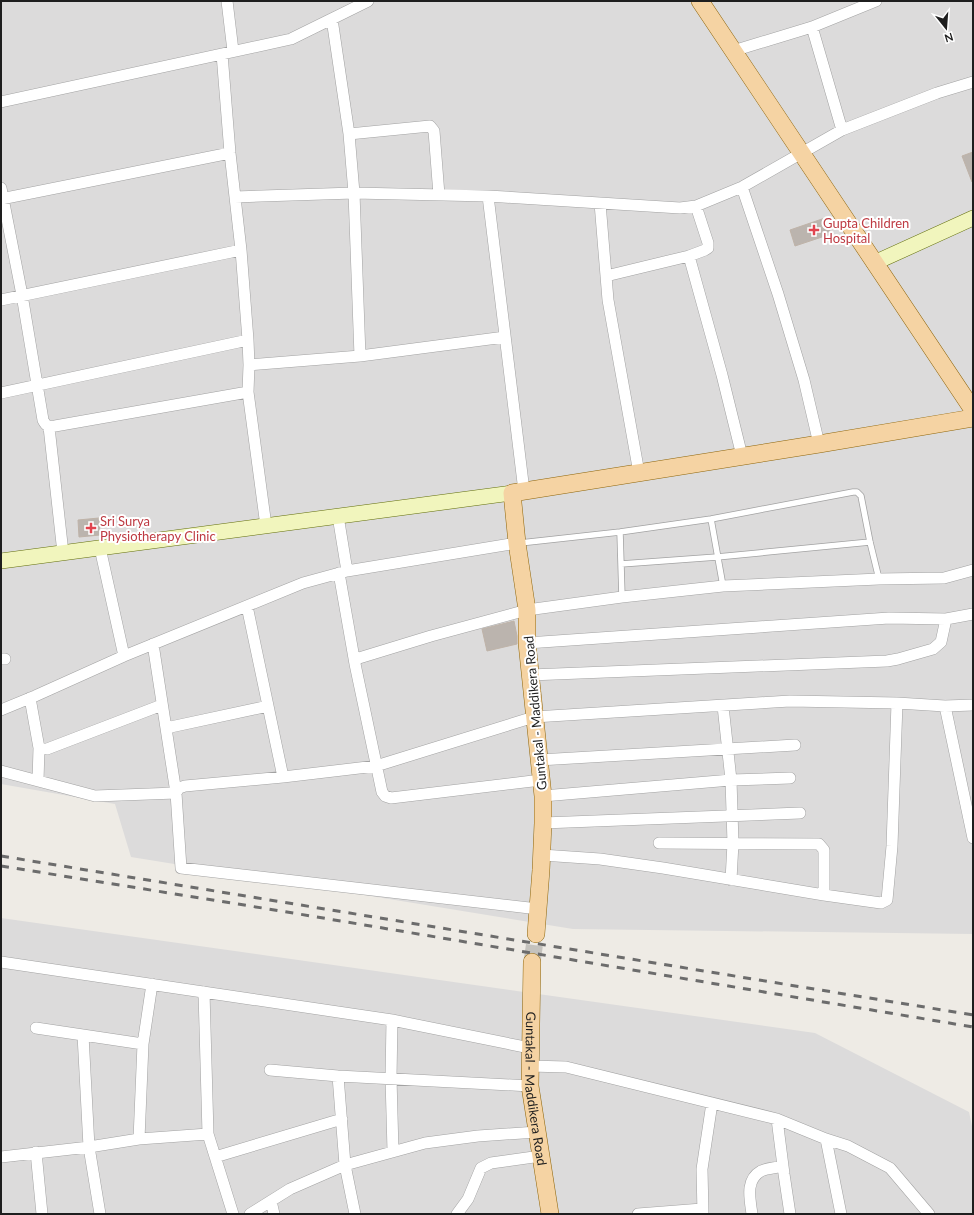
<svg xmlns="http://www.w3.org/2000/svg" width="974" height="1215" font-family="Lato,sans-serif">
  <rect width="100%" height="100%" fill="#eeebe5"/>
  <path fill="#dcdbdb" d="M1 1H973V934L573 929 131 857 115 804 1 784Z
    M1 918 815 1033 969 1112 973 1131V1214H1Z"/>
  <path fill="#bbb4ae" stroke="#bfb3a8" d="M973 152V182H972L962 156Z
    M825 218 831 234 795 246 790 230Z
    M99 518 100 535 79 537 78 520Z
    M514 621 517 636V644L487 651 482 629Z"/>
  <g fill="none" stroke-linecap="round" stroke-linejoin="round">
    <path stroke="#c4c2bd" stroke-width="17" stroke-dasharray="17 8" stroke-linecap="butt" d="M532 962 536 934"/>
    <g stroke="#a2a2a2" stroke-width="7">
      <path id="lane" d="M711 519 723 586
        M620 532 622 597
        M520 543 620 532 711 519 853 492H857L861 496 870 542 879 579
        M621 564 717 557 870 542"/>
    </g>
    <g stroke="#a2a2a2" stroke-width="12">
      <path id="street" d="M227 1 233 51
        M332 19 349 134 354 193 360 356
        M812 27 842 130
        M733 51 812 27 876 1
        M222 54 230 153 241 250 248 340 249 365 248 392 266 526
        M1 102 291 39 368 1
        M349 134 430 126 434 131 439 195
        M742 187 778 294 804 380 819 444
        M1 188 22 295 43 420C46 426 48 427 55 426L248 392
        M488 196 524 491
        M235 197 354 193 488 196 680 208 696 206 742 187 842 130 937 93 973 82
        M1 199 230 153
        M600 203 608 300 639 473
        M689 256 722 375 742 456
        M606 276 689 256 705 250 708 248V243L696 206
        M1 300 241 250
        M249 365 360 356 505 337
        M1 393 248 340
        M49 427 63 553
        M338 516 347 571
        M100 548 124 656
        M339 573 355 664
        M247 606 283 777
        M527 643 889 618 946 619 973 614
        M1 659H5
        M530 675 887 661 898 659 933 649 941 642 946 619
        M30 698 39 748 38 781
        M723 706 731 780 733 843 731 880
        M945 706 973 838
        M1 710 35 696 124 656 303 583 347 571 517 543
        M166 728 268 706
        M39 748 47 749 162 705
        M539 760 795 745
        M1 771 95 796 176 793 153 644
        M541 780 391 798 385 796 382 792 355 664 356 660 359 658 431 636 527 610 622 597 723 586 879 579 944 578 973 570
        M543 796 731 780 790 778
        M543 823 800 813
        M659 843 819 844 824 850V895
        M542 855 600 859 663 868 824 895 881 903 887 900 892 846 897 703
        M538 909 181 868 176 793 179 788 185 786 283 777 376 766 534 717 790 701 897 703 945 706 973 705
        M1 962 392 1020 530 1048
        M204 992 208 1134
        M392 1020 391 1078 393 1151
        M36 1028 143 1044
        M83 1035 89 1147 100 1214
        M530 1066 566 1067 777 1119 826 1139 848 1146 890 1168 929 1214
        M270 1070 338 1076 530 1086
        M338 1076 345 1165 355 1214
        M777 1119 784 1174 790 1214
        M139 1139 143 1044 152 984
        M826 1139 841 1214
        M36 1152 42 1214
        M1 1157 89 1147 139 1139 208 1134 233 1214
        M215 1157 342 1119
        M271 1201 274 1214
        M250 1214 290 1189 345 1165 425 1143 478 1136 537 1132
        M457 1214 468 1199 481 1168 491 1163 541 1156
        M638 1214 702 1209
        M703 1214 702 1169 712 1103
        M752 1214C750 1199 745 1180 761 1171 767 1168 776 1168 783 1166"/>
    </g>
    <g stroke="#626e0c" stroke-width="16">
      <path id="secondary" d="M874 263 973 218
        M1 561 512 493"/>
    </g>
    <g stroke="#8e650a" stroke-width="18">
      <g id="primary">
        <path d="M700 1 973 410"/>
        <path d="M536 934 541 870 543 823V796L527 643V610L517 543 512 493 819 444 973 418"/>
        <path id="s1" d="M532 962 530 1086 550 1214"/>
      </g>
    </g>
    <use href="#lane" stroke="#fff" stroke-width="5.5"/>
    <use href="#street" stroke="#fff" stroke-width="11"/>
    <use href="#secondary" stroke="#f1f5bd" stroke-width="15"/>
    <use href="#primary" stroke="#f5d3a3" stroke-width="17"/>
    <path stroke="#6c6c6c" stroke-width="3" stroke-dasharray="8 8" stroke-linecap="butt" d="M1 856 973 1015
      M1 866 281 911 973 1027"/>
  </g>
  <g fill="#e0444e" stroke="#fff" stroke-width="1.5">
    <path d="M812 224h4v4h4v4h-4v4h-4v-4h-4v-4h4z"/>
    <path d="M89 522h4v4h4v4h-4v4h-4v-4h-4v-4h4z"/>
  </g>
  <g text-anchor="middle" stroke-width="4" stroke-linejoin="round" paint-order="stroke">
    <g font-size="13" fill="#be3a42" stroke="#fff" text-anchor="start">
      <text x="823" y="228">Gupta Children<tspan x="823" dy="15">Hospital</tspan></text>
      <text x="100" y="526">Sri Surya<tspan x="100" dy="15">Physiotherapy Clinic</tspan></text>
    </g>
    <g font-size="13" fill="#1e1e1e" stroke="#fff">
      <text transform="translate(535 713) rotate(-95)" y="5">Guntakal - Maddikera Road</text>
      <text dy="5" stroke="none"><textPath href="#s1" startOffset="127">Guntakal - Maddikera Road</textPath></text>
    </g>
  </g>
  <rect width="974" height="1215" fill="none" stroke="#1e1e1e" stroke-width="4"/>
  <g transform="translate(946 28) rotate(163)" stroke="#ffffff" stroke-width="3" paint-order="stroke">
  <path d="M0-3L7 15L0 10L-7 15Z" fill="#1e1e1e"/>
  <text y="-6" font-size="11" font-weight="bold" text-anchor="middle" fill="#1e1e1e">N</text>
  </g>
</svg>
